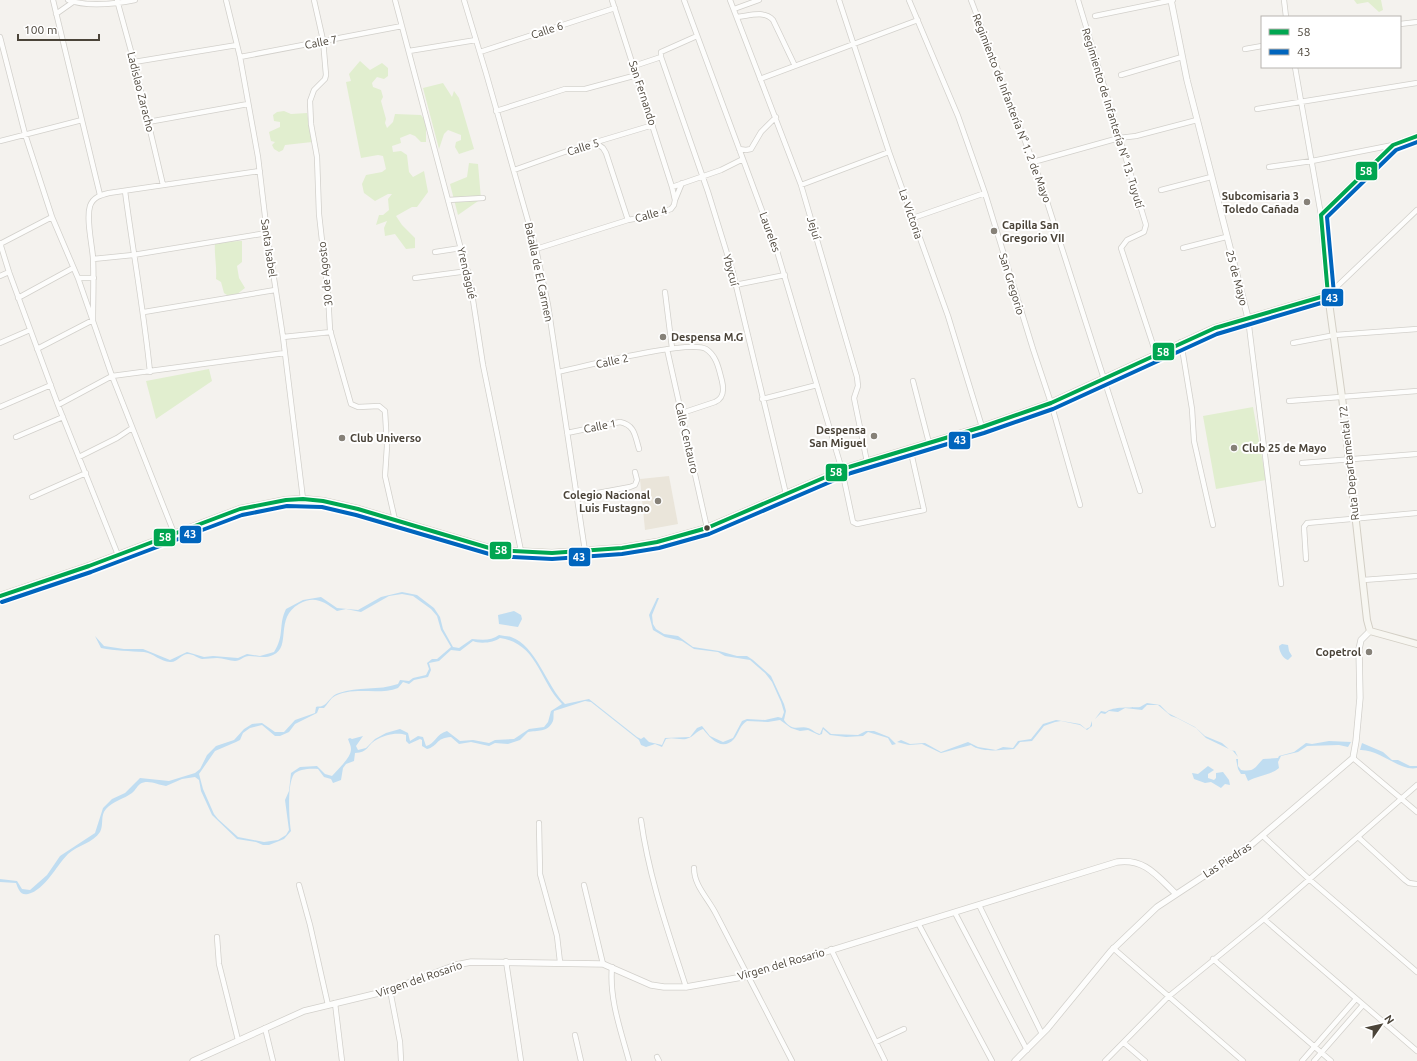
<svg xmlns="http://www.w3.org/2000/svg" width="1417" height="1061" font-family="Ubuntu,sans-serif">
  <rect width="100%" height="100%" fill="#f4f2ee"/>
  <path fill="#eae5da" d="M669 476 678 524 645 530 640 479Z"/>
  <path fill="#e1eecf" d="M1354 0H1381L1383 10 1379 12 1368 2 1357 4Z
    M360 61 370 70 382 63 388 68V76L384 79 377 77 372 83 373 87 381 90 383 97 381 101 386 119 385 123 387 128 393 122 395 114 421 115 426 122V142H421L415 136 410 134 400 138 401 143 392 146 393 152 401 151 407 155 409 172 413 177 424 171 428 192 417 207H412L396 216 402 225 415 238V248L406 249 395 234 385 236 384 228 387 221 376 225 379 215H383L389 210 388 199 392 194H388L375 201 364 193 362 184 366 175 382 172 386 169 383 156 378 155 361 158 346 82 351 81 349 74Z
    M443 83 452 97 454 91 459 98 474 149 459 154 455 147 456 142 461 140V135L448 130 444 134 439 149 423 88Z
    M284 111 291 114 307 113 312 142 285 145 283 150 279 152 274 149 272 145 275 142 271 141 269 132 280 127V122L274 121 273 115 277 112Z
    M469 163 478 164 481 199 458 215 450 184 467 177Z
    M242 241V262L237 266 239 278 245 288 236 295H227L224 293 221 282 216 279C217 266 214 255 215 242Z
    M209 369 212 381 156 419 146 381Z
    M1253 407 1266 480 1216 489 1203 416Z"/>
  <path fill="#c0ddf1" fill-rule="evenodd" d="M402 592 417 595 434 608 440 617 443 629 453 647 459 648 472 639C482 640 491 641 499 635 503 636 508 636 511 637 536 645 547 687 565 704L589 699 637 737 641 739 644 737 649 742 662 745 665 738 690 737 697 728 702 726 710 736 723 742 733 738 742 721 747 719 765 720 778 717 782 718 784 712 781 702 772 682 765 673 750 660 725 656 718 652 694 649 682 641 665 637 653 630 649 615 657 598H659L652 615 653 624 656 629 664 634 678 636 693 647 719 651 737 656H747L753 660 771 676 784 704 786 711 784 720C793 733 800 725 808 728 812 729 815 733 820 734L823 727 831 734 858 735 866 731H874L889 737 896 744 892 745 888 738 868 732 863 736 846 737 830 735 823 729 822 734 819 735 808 730 800 731 791 728 780 720 768 722 747 721C740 725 739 733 734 739 722 752 710 738 703 729 696 731 694 737 686 739 679 740 673 737 666 739L662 747 655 744 646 747 641 745 639 740 591 702 585 701 554 711C553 715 554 718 553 721 548 733 537 730 528 732L520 740 508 744 495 743 489 746 471 742 459 744 451 737C435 738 439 746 427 749L422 746V740L420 739 409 744 406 741V735C397 732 384 735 376 740 366 746 369 752 355 753L354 761 346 764 343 768 341 780 333 783 331 779 324 777 318 769C311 768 298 769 294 774 287 784 289 819 291 831L284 839 269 845H263L256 842 237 839 212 815 201 791 199 780 195 777 182 779 166 786C158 785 148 779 140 784 137 786 135 791 132 793 124 799 113 801 106 809 100 815 104 825 100 832 93 843 78 845 68 854 56 866 45 890 28 894 20 896 18 888 16 883L0 882V879L17 881 22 889 30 890 47 875 60 856 95 833 103 808 112 799 125 793 140 778 169 781 195 773 200 769 207 755 216 746 234 740 244 729 252 724 262 723 275 732H284L295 720 315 713 316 707C318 706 320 707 322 706 328 704 331 695 339 693 358 686 378 691 398 684L400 680 409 681 413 678 426 675 429 669 427 663 432 659H437L451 647 441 630 437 616 431 609 413 596 402 594 389 596 361 612 346 609 337 611C324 602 315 595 299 604 274 618 292 647 273 655 264 659 258 656 249 656 244 656 240 661 235 661 230 661 223 658 217 658 212 658 207 659 202 659 197 658 194 654 188 654 181 654 177 663 170 662 161 662 153 653 144 652 130 651 115 651 101 648L95 636 104 646 124 649H143L170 660 187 652 204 657 213 656 238 658 247 654 260 656 274 652C285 635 278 625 286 609L303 600 321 597 337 608 358 610 381 597ZM500 638C538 644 539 681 562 704L551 711 548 722 544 727 529 729 514 739 495 740 489 743 473 740 460 741 447 731C436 734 435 744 426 746L423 737 418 736 410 741 408 733 400 729 386 733 375 739 366 748 358 750 356 746 363 736 352 739 350 738 348 739C349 742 351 746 351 749 351 758 338 769 332 776L325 774 317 766 300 767 291 773 289 791 285 800 289 830 286 835 278 840 264 842 238 837 218 819 214 814 203 789 199 774 215 751 236 742 240 740 243 733 250 728 262 725 275 736H280L289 732 295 724 317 713 319 708H324C327 705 329 701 332 698 351 685 378 696 398 688L403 682 409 684 414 680 428 677 431 670 429 663 439 661 451 650 460 651 473 641C479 644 494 643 500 638Z
    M514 611 521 615 522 619 518 627 499 624 498 615Z
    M1282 644 1288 645 1289 651 1292 656 1288 660C1283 659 1279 651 1279 646Z
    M1147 703 1160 705 1168 713 1195 727 1205 736 1222 743 1230 750 1235 751 1238 757 1233 751 1206 738 1196 728 1177 718 1171 716 1158 705H1147L1142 710 1125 708 1118 712 1109 711 1105 714 1101 713 1095 719 1101 711 1106 712C1113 706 1131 708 1140 707Z
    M1056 720 1080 724 1086 729 1090 727 1092 721V726L1087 730 1080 725 1061 721 1055 722 1044 726 1032 741 1020 742 1014 749C1000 750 982 753 971 745L941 753 922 744 909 745 897 742 901 740 910 744 925 743 941 752 968 742 978 747 996 750 1003 747 1013 748 1018 741 1031 739 1043 724Z
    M1329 741 1351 742 1348 747 1339 745 1307 746 1298 752 1281 756 1278 762 1279 768C1271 775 1257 776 1248 781L1245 774H1241L1238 769 1236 759H1238V766L1241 770C1255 772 1254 768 1263 759L1278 758 1279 756 1294 752 1306 743 1312 744Z
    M1362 743 1383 752 1392 760H1398L1410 766H1417V768C1400 772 1380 749 1360 750Z
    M1208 766 1214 770 1208 774V778L1214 780 1216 778V773L1223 772 1229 780 1230 785 1225 784 1221 788 1211 782 1205 783 1194 779 1192 773 1198 774Z"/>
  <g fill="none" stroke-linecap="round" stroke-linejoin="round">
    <g stroke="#d2d0cb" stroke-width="6">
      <path id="minor" d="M53 0 100 195
        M68 0C87 7 115 4 135 0
        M117 0 134 62 163 185
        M226 0 240 57 258 157 267 233 283 337 303 499
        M314 0 323 40 326 75 325 79 314 90 310 101 311 124 317 157 319 214 328 294 330 330 351 404 358 407 379 406 385 411 387 446 385 476 395 520
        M395 0 471 287 483 365 521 551
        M464 0 486 73 536 249 548 305 585 551
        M612 0 672 187
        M684 0 777 251 842 470 853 522 857 524 924 510 910 448
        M730 0 801 185 857 377 858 386 854 398 867 462
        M839 0 889 152 948 316 982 427
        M909 0 958 116 985 193 1033 349 1051 403 1080 505
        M971 0 1040 180 1140 491
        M1078 0 1146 225 1144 232 1127 240 1121 248 1156 354
        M1284 0 1286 17
        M734 9 759 0
        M56 14 73 2
        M1095 16 1173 0
        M737 17C749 16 764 10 773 20L795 66
        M1400 24 1417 22
        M697 36 661 52V57L708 192 733 273 786 494
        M0 37 25 134 52 217 78 278 112 376 174 533
        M1245 49 1262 46
        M409 51 476 40
        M480 52 615 8
        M240 57 402 26
        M134 62 237 45
        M634 66 661 57
        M1295 67 1321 215
        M1121 75 1182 57
        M760 79 918 20
        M1257 109 1417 83
        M496 111 565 89H585L637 75
        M148 122 248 104
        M0 141 82 120
        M596 143 603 148 606 153 628 220
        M739 149 746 150 751 149 761 132 776 117
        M1033 162 1119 138 1136 136 1197 120
        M1269 167 1312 161 1393 145
        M514 170 573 149 653 125
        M801 185 889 152
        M1161 190 1211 177
        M125 191C133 252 144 312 150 372
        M448 200 483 198
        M675 200 682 183
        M913 218 985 193
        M0 243 9 272 58 405 118 555
        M0 244 52 217
        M1183 248 1226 237
        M536 249 628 220 650 216 671 209 674 205 675 200 672 187 721 170 743 159
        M435 252 461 248
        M93 259 133 255 267 233
        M0 276 9 272
        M78 278H94
        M415 278 468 271
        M735 285 785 275
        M665 292 672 348
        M1328 295 1417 210
        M18 298 73 268
        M144 312 275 290
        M1248 318 1281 584
        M283 337 331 332
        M1181 342 1192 409 1194 441 1213 525
        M0 343 30 330
        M1293 343 1335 335 1417 329
        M37 349 93 320C93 299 94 279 93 258 92 244 86 219 90 206 93 197 101 195 109 193L260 171
        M667 349 707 528
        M558 372C582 367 689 339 706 349 717 356 719 370 722 381 724 390 724 398 715 402L682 413
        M913 381 929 443
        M762 399 817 385
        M1289 401 1417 391
        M58 405 112 376 285 353
        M0 407 51 385
        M567 433 620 422C635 425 635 436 639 449
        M16 437 63 417
        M79 457 117 438 132 428
        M1302 463 1417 454
        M32 497 86 473
        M576 497 630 487 635 485 637 480 635 472
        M1306 559 1304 527 1307 523 1417 513
        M1363 580 1417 576
        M1353 758 1417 812
        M641 820C649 878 668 931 686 987
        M539 823 540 874 557 936 560 962
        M1263 836 1310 880 1417 972
        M1358 837 1405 880 1409 883 1416 884
        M694 868C694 886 708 898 716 914 741 963 767 1012 792 1061
        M299 885 310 925 328 1005
        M584 885 603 964
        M979 905 1042 1034
        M955 913 1027 1050
        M1264 919 1417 1051
        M918 923 992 1061
        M217 937 219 964 238 1040
        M1113 948 1243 1061
        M831 949 885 1061
        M1213 959 1331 1061
        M506 961 521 1061
        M612 967C609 999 621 1031 629 1061
        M390 990 400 1042 401 1061
        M335 1003 342 1061
        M265 1028 273 1061
        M575 1035 581 1061
        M876 1042 904 1029
        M1124 1043 1145 1061
        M657 1057 659 1061
        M1105 1061 1168 997 1264 919 1417 785
        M1302 1061 1356 999
        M1314 1061 1363 1005"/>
    </g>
    <g stroke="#d2d0cb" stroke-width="7">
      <path id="tertiary" d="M1171 0 1187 80 1248 318
        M1328 295 1321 215 1393 145 1417 136
        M193 1061 304 1011 387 991 456 965 471 962 603 964 651 985 664 987H686L748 976 1117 862C1145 858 1157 876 1176 894
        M1015 1061 1047 1029 1111 951 1157 907 1251 845 1353 758 1356 741 1360 698 1359 649 1361 640 1370 631"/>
    </g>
    <g stroke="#d3cfc5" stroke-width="8">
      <path id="secondary" d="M0 596 89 566 240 509 286 500 303 499 323 501 358 509 496 550 552 553 622 548 657 542 707 528 849 467 982 427 1051 403 1215 328 1328 295 1342 397 1367 620 1370 631 1417 644"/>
    </g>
    <use href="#minor" stroke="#fdfdfc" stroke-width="4.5"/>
    <use href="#tertiary" stroke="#fdfdfc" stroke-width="5.5"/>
    <use href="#secondary" stroke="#f7f6f1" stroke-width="6"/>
    <g stroke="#fff" stroke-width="7">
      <path id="bus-1" d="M1321 215 1393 145 1417 136
        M1321 215 1328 295
        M0 596 89 566 240 509 286 500 303 499 323 501 358 509 496 550 552 553 622 548 657 542 707 528 849 467 982 427 1051 403 1215 328 1328 295"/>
    </g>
    <g stroke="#fff" stroke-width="7">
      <path id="bus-2" d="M2 602 91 572 242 515 287 506 322 507 356 515 496 556 552 559 622 554 659 548 709 534 851 473 984 433 1053 409 1217 334 1331 300 1334 294 1327 217 1396 150 1417 142"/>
    </g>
    <use href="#bus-1" stroke="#00a651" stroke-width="4"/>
    <use href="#bus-2" stroke="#0065bd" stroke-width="4"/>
  </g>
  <g fill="#868178" stroke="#fff" stroke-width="1.5">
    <circle cx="1307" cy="202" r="4"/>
    <circle cx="994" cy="231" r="4"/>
    <circle cx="663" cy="337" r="4"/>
    <circle cx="874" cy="436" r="4"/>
    <circle cx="342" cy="438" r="4"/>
    <circle cx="1234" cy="448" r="4"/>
    <circle cx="658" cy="501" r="4"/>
    <circle cx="1369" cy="652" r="4"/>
  </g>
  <circle fill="#4b4439" stroke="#fff" stroke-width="1.5" cx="707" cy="528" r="3.5"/>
  <g text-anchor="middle" stroke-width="4" stroke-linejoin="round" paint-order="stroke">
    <g font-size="11" fill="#4b4439" stroke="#fff">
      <text transform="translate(547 30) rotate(-18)" y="4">Calle 6</text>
      <text transform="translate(321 42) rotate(-11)" y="4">Calle 7</text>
      <text transform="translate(141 92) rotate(76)" y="4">Ladislao Zaracho</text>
      <text transform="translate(643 93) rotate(72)" y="4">San Fernando</text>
      <text transform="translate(1012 108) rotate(69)" y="4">Regimiento de Infantería N° 1. 2 de Mayo</text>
      <text transform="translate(1113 118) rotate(73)" y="4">Regimiento de Infantería N° 13. Tuyutí</text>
      <text transform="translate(583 147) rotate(-17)" y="4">Calle 5</text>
      <text transform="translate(651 214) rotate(-16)" y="4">Calle 4</text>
      <text transform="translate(911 214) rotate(71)" y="4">La Victoria</text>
      <text transform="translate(814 228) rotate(73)" y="4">Jejuí</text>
      <text transform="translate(770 232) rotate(70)" y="4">Laureles</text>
      <text transform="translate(269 248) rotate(82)" y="4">Santa Isabel</text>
      <text transform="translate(731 270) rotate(75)" y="4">Ybycuí</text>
      <text transform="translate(539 272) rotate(78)" y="4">Batalla de El Carmen</text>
      <text transform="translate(467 273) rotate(77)" y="4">Yrendagüé</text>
      <text transform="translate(325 274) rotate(-96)" y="4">30 de Agosto</text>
      <text transform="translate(1237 278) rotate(75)" y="4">25 de Mayo</text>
      <text transform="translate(1012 284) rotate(73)" y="4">San Gregorio</text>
      <text transform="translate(612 361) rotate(-12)" y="4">Calle 2</text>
      <text transform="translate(600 426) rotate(-11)" y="4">Calle 1</text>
      <text transform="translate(687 438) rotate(77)" y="4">Calle Centauro</text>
      <text transform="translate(1349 463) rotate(-96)" y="4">Ruta Departamental 72</text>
      <text transform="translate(1227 860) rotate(-33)" y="4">Las Piedras</text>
      <text transform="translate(781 964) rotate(-16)" y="4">Virgen del Rosario</text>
      <text transform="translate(419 979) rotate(-19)" y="4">Virgen del Rosario</text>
    </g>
    <g font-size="11" font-weight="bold" fill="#4b4439" stroke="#fff" text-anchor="end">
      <text x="1299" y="200">Subcomisaria 3<tspan x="1299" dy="13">Toledo Cañada</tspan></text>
      <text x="1002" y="229" text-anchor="start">Capilla San<tspan x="1002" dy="13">Gregorio VII</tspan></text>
      <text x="671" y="341" text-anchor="start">Despensa M.G</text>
      <text x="866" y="434">Despensa<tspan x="866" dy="13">San Miguel</tspan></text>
      <text x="350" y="442" text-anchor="start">Club Universo</text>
      <text x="1242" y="452" text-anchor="start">Club 25 de Mayo</text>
      <text x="650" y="499">Colegio Nacional<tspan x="650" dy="13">Luis Fustagno</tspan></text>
      <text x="1361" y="656">Copetrol</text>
    </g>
  </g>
  <g stroke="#fff" stroke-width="1.5">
    <rect x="1355" y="161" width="23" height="20" rx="4" fill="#00a651"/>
    <rect x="1321" y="288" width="23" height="19" rx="4" fill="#0065bd"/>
    <rect x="1152" y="342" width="23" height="19" rx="4" fill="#00a651"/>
    <rect x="948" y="431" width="23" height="19" rx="4" fill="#0065bd"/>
    <rect x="825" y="463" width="23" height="19" rx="4" fill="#00a651"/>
    <rect x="179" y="525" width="23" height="19" rx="4" fill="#0065bd"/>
    <rect x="153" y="528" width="23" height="19" rx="4" fill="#00a651"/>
    <rect x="489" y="541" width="23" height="19" rx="4" fill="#00a651"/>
    <rect x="568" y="547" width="23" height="20" rx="4" fill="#0065bd"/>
  </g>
  <g font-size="11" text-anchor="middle" font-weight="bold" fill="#fff">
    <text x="1366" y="175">58</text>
    <text x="1332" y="302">43</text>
    <text x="1163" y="356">58</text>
    <text x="960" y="444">43</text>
    <text x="836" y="476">58</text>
    <text x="190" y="538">43</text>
    <text x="165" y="541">58</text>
    <text x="501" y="554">58</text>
    <text x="579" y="561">43</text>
  </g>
  <rect x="1261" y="16" width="140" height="52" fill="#ffffff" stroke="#b7b4b0"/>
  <rect x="1269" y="29" width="20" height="6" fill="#00a651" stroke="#b7b4b0"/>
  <text x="1297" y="36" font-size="12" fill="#4b4439">58</text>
  <rect x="1269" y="49" width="20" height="6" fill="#0065bd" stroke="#b7b4b0"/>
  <text x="1297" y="56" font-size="12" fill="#4b4439">43</text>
  <g transform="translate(1381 1025) rotate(56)" stroke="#ffffff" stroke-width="3" paint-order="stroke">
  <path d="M0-3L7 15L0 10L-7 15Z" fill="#4b4439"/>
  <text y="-6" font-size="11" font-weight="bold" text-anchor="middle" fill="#4b4439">N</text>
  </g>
  <path d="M18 34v6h81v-6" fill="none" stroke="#4b4439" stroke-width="2"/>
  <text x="24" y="34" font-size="12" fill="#4b4439" stroke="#ffffff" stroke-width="3" paint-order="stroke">100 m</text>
</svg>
